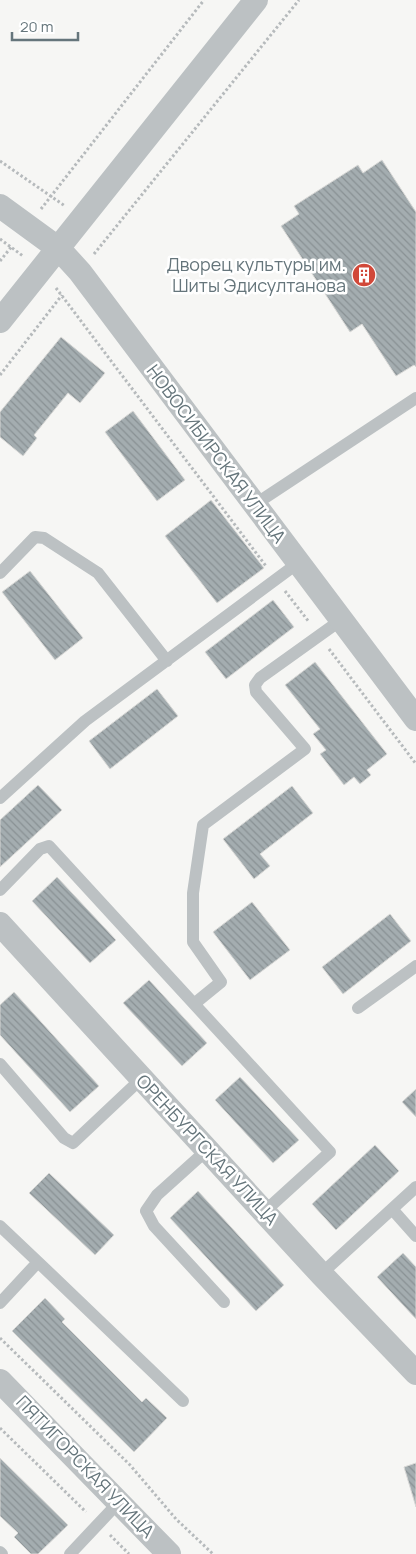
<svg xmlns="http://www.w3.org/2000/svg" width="416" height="1554" font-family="Manrope,sans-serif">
  <defs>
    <pattern id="building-back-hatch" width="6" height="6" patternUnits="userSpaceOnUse" patternTransform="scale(1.25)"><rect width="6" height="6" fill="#a4adb0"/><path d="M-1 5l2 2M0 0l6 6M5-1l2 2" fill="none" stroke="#899194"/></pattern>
  </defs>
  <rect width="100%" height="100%" fill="#f6f6f4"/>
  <path fill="url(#building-back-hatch)" stroke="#d8d8d6" d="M382 160 416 212V367L414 365 396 376 362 324 350 332 281 226 299 214 294 206 358 165 363 173Z
    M61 337 105 373 80 403 68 393 34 435 37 438 23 456 0 437V412Z
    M133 411 185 480 157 501 105 432Z
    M211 500 264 568 217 603 165 536Z
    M30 571 83 638 55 660 2 592Z
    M273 600 294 627 226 679 205 652Z
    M315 662 387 754 367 770 371 775 360 784 354 777 344 785 320 754 326 750 313 734 320 729 285 685Z
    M157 689 178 716 110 769 89 741Z
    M38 785 62 810 0 867V820Z
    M292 786 313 813 260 854 270 866 254 879 223 839Z
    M57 877 116 940 90 963 32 901Z
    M252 902 290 950 250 980 213 932Z
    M390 914 411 941 343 994 322 967Z
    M149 980 207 1043 182 1066 123 1003Z
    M14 992 99 1086 70 1112 0 1035V1005Z
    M240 1077 299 1140 273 1163 215 1100Z
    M416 1089V1117L402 1102Z
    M375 1145 399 1171 336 1230 312 1204Z
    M49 1173 114 1235 95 1255 29 1193Z
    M198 1191 284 1285 256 1311 170 1218Z
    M403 1253 416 1267V1319L377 1277Z
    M45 1298 65 1319 62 1322 142 1402 146 1398 167 1418 134 1452 12 1331Z
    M0 1458 68 1525 38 1554H31L14 1537 18 1533 0 1516Z
    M416 1463V1507L404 1467Z"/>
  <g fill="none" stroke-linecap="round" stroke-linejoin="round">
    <path stroke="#b6babc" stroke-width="3" stroke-dasharray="2.5 2.5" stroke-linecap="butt" d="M0 161 65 206
      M41 209 204 0
      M0 239 23 256
      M94 254 299 0
      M0 261 12 246
      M56 288 266 566
      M0 375 62 295
      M285 591 309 622
      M329 649 416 764
      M0 1338 130 1465 176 1519 213 1554
      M0 1428 86 1512
      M110 1535 129 1554"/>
    <path stroke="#bcc1c3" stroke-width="12" d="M254 505 416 398
      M0 573 35 537 44 538 98 573 167 661
      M0 798 85 721 298 563
      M0 890 40 849 49 846 330 1152 264 1212
      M194 1004 221 982 193 942V893L203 825 305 749 256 692 255 685 260 678 341 620
      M358 1008 416 966
      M0 1064 64 1138 73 1143 141 1079
      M207 1150 157 1195 146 1211 154 1226 224 1302
      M392 1209 416 1236
      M0 1226 38 1262 0 1303
      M38 1262 183 1401
      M321 1274 416 1187
      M0 1552 2 1554
      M70 1554 119 1502"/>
    <path stroke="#bcc1c3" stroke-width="24" d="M0 206 59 249 80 272 416 719
      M0 321 256 0
      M0 924 321 1274 416 1373
      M0 1381 169 1554"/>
  </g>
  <defs>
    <g id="building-disc" transform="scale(1.25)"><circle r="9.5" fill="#d14839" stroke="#fff"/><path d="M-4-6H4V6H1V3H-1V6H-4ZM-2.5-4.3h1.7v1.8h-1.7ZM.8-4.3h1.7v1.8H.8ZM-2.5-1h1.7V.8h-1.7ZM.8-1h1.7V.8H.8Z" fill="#fff"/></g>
  </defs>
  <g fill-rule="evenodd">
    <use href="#building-disc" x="364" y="275"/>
  </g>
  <g text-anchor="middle" stroke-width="5" stroke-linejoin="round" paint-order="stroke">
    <g font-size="18" fill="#65757b" stroke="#fff" text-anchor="end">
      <text x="346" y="271">Дворец культуры им.<tspan x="346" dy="21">Шиты Эдисултанова</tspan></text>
    </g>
    <g font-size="18" fill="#65757b" stroke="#fff">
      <text transform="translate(216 454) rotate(53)" y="6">НОВОСИБИРСКАЯ УЛИЦА</text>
      <text transform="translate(207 1150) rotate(47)" y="6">ОРЕНБУРГСКАЯ УЛИЦА</text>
      <text transform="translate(85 1467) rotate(46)" y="6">ПЯТИГОРСКАЯ УЛИЦА</text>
    </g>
  </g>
  <path d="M12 32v8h66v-8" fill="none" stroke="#65757b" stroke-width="2.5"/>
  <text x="20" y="32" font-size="15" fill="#65757b" stroke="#ffffff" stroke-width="4" paint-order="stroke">20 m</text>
</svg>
